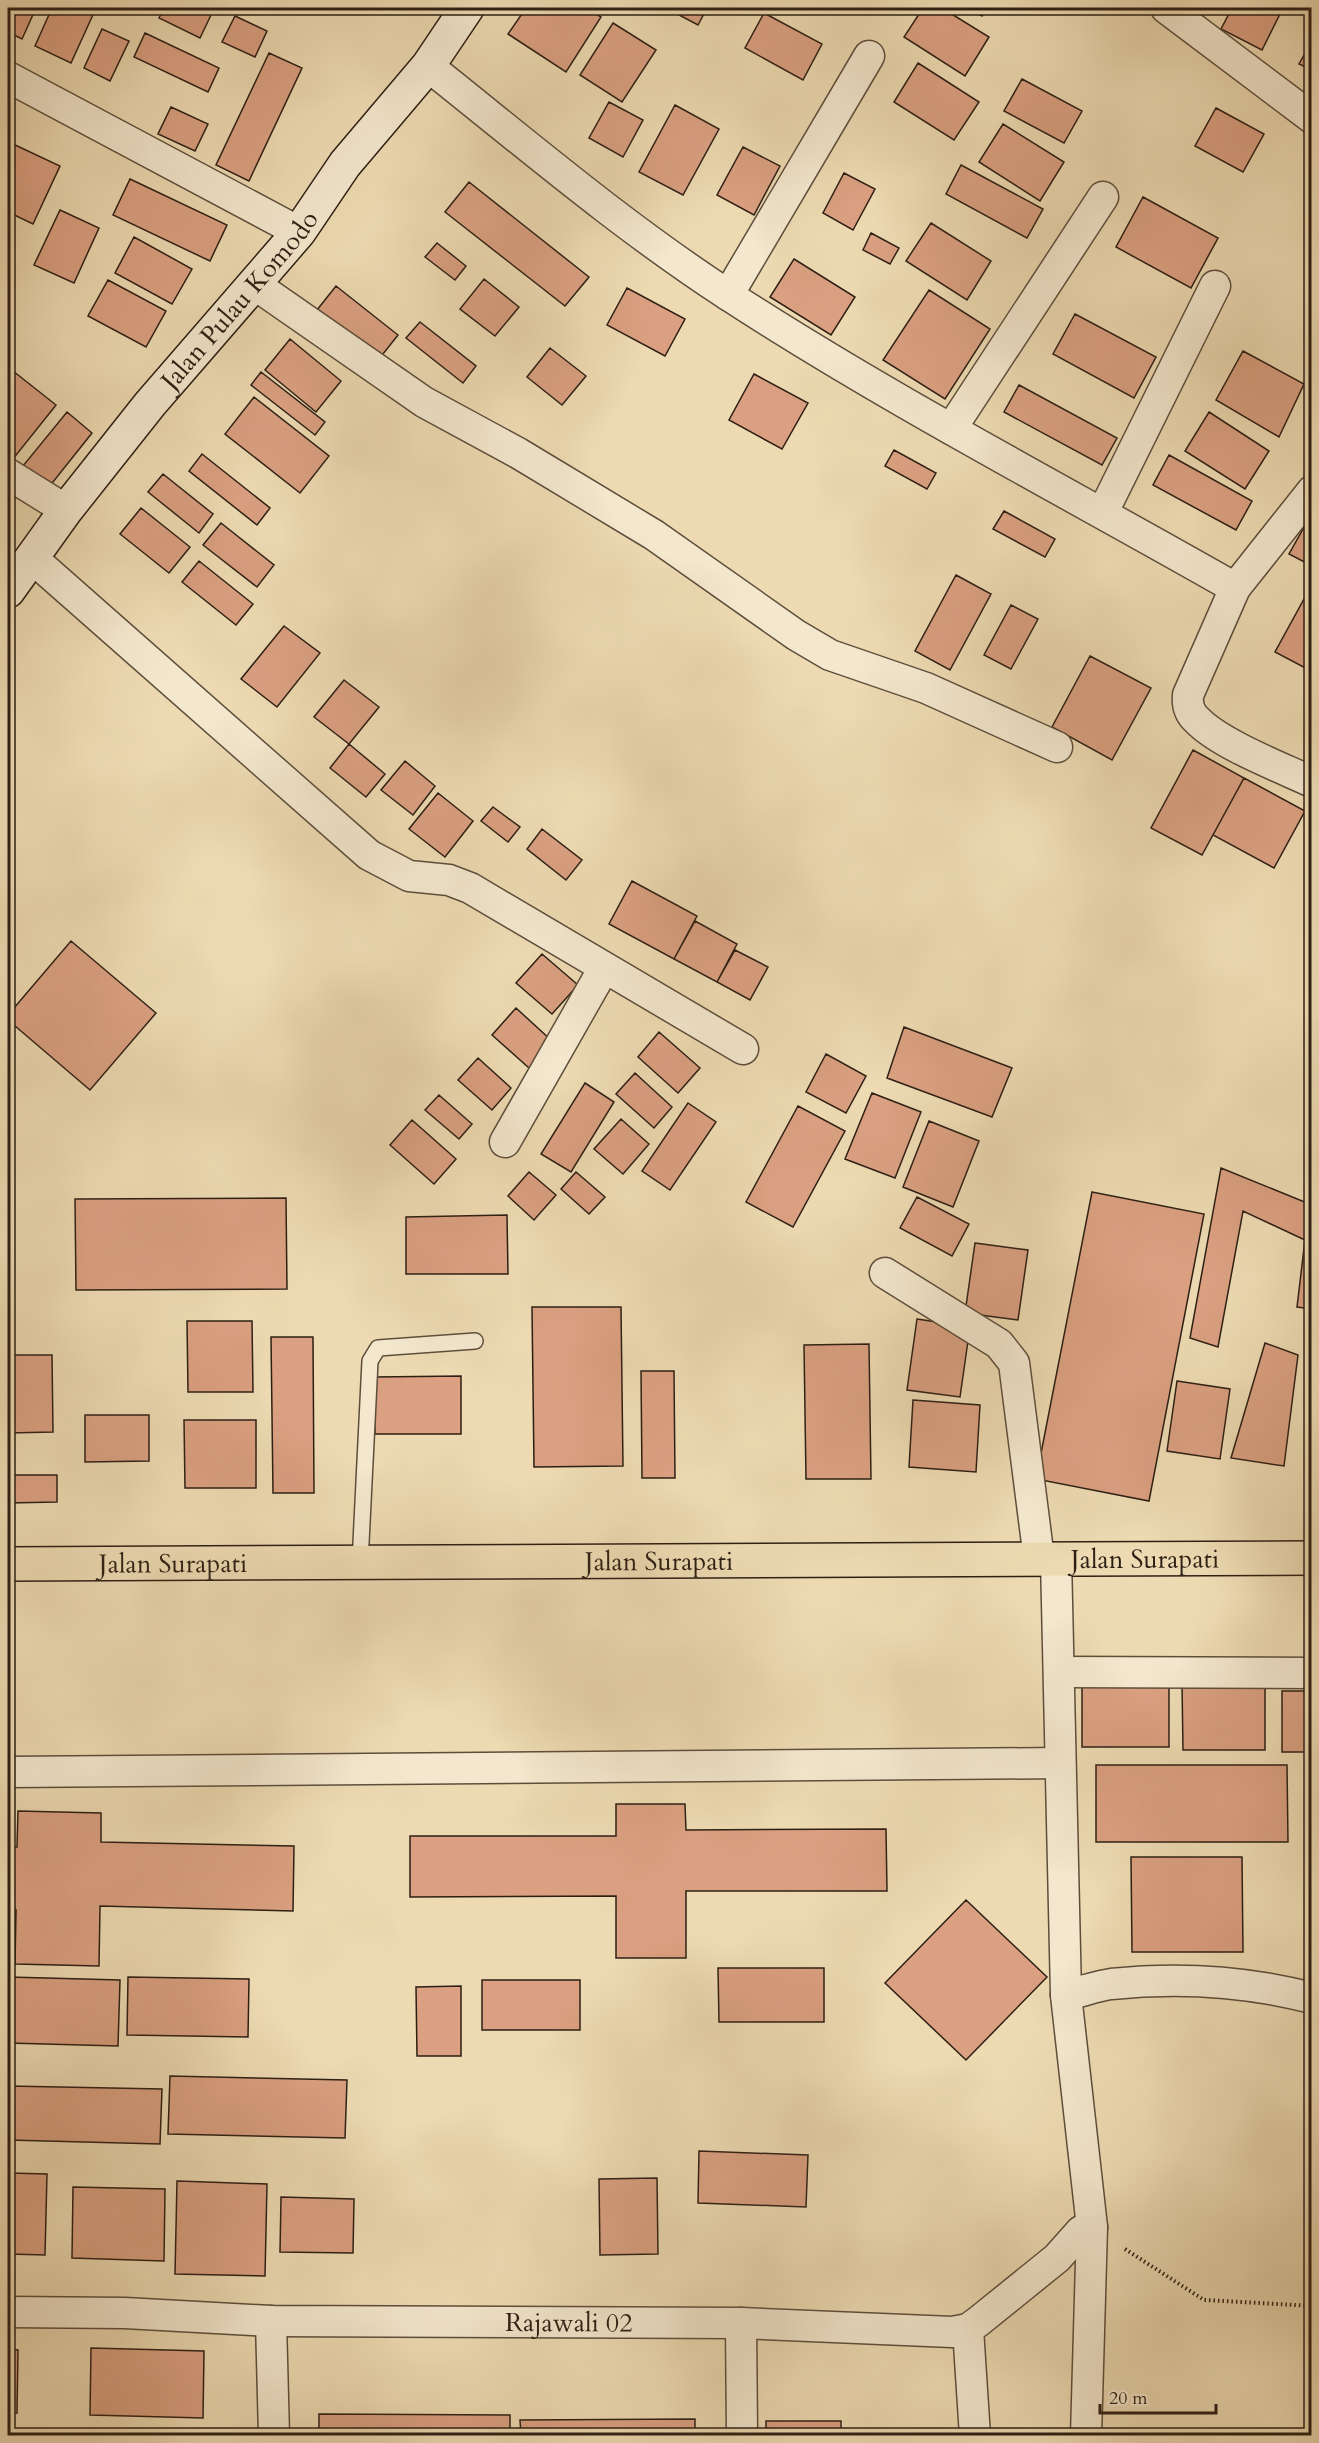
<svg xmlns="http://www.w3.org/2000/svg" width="1319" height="2443" font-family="Cardo,serif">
  <rect width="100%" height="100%" fill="#eddab2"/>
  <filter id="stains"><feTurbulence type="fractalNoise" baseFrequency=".00333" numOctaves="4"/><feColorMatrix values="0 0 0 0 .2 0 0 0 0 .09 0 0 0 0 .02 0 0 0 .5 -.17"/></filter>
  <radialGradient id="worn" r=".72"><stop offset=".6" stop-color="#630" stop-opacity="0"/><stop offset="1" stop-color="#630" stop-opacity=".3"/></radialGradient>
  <path fill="#daa081" stroke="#2d1f14" stroke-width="1.5" d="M8 8H36L22 39 8 32Z
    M52 8H96L71 63 35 46Z
    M164 8H200L212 13 200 38 159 18Z
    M526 8H587L601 17 566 72 508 34Z
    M666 8H707L698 25Z
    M923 8H942L989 37 965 76 904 37Z
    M967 8H986L982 16Z
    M1232 8H1283L1262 50 1221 29Z
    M764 13 822 44 803 80 745 48Z
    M235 16 267 31 255 57 222 42Z
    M613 23 656 50 622 102 580 75Z
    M102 29 129 41 110 81 84 68Z
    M145 33 219 68 208 92 134 57Z
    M1312 41V70L1299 64Z
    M269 53 302 68 249 181 216 165Z
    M918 63 979 102 954 140 894 102Z
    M1022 79 1082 111 1064 143 1004 111Z
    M609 102 643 120 623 157 589 138Z
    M675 105 719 129 683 195 639 172Z
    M171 107 208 124 195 151 158 134Z
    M1216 108 1264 134 1243 172 1195 146Z
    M1003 124 1064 162 1040 201 979 162Z
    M13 144 60 166 33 224 8 212V155Z
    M743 147 780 166 754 215 717 195Z
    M961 165 1043 209 1027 238 946 194Z
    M844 173 875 189 853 230 823 213Z
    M130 179 227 225 210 261 113 215Z
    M469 182 589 277 565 306 445 212Z
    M1143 197 1218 238 1191 288 1116 247Z
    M60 210 99 228 74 283 34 265Z
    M931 223 991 261 967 300 906 261Z
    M871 233 899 248 890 264 863 250Z
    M134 237 192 269 172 304 115 273Z
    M437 243 466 266 455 280 425 257Z
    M794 259 855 297 831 335 770 297Z
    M484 279 519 307 495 336 460 309Z
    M108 280 166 311 146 347 88 316Z
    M336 286 398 335 379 359 317 310Z
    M627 288 685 319 665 356 607 325Z
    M929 290 990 329 945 399 883 360Z
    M1075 314 1156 357 1134 398 1053 354Z
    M420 322 476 366 463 383 406 338Z
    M290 339 341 381 316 412 265 370Z
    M550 348 586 376 562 405 527 377Z
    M1243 351 1304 384 1279 437 1216 400Z
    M8 367 56 405 9 464 8 463Z
    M261 372 325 422 315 435 251 385Z
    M754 374 808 403 782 449 729 420Z
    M1019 385 1117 438 1102 465 1004 412Z
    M254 397 329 456 300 493 225 434Z
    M67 412 92 433 45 492 18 472Z
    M1209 412 1269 451 1245 489 1185 451Z
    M894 450 936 473 927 489 885 466Z
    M202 454 270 508 257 525 189 471Z
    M1169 455 1252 501 1236 530 1153 485Z
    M163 474 213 514 199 533 148 492Z
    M141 508 190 547 169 573 120 534Z
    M1004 511 1055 539 1045 557 993 529Z
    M1312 513V566L1289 554Z
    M221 523 274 565 257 587 203 545Z
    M199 561 253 604 236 625 182 582Z
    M956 575 991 594 950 670 915 651Z
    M1304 599 1312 603 1311 671 1275 652Z
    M1011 605 1038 619 1011 669 984 655Z
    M284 626 320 653 277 707 241 679Z
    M1090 656 1151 688 1112 760 1052 727Z
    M344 680 379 707 349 744 314 717Z
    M349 744 385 774 366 797 330 768Z
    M1193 750 1244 778 1202 855 1151 828Z
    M405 761 435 786 413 815 381 790Z
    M1244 778 1305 811 1274 868 1213 835Z
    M438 793 473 821 445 857 409 829Z
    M493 807 520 827 508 842 481 821Z
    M542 829 582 860 566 880 527 849Z
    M632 881 697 916 674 959 609 924Z
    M695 921 737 944 717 982 674 959Z
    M71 941 156 1013 90 1090 8 1020V1015Z
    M735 950 768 967 750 1000 717 982Z
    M542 954 578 985 552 1014 516 983Z
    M516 1008 552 1041 529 1068 492 1035Z
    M904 1027 1012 1068 992 1117 887 1078Z
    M659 1032 700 1068 678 1093 638 1057Z
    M826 1054 866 1076 846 1113 806 1092Z
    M478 1058 511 1088 492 1110 458 1080Z
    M635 1073 672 1107 654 1128 616 1094Z
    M585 1083 614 1102 571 1172 541 1154Z
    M872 1093 921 1112 895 1178 845 1159Z
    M439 1095 472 1124 459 1139 425 1110Z
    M688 1103 716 1122 670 1190 642 1171Z
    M798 1106 845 1131 793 1227 746 1202Z
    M621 1119 649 1144 623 1174 594 1149Z
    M412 1120 456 1159 434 1184 390 1145Z
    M929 1121 979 1141 953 1207 903 1187Z
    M1221 1168 1312 1205V1309L1297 1307 1305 1240 1243 1211 1218 1347 1190 1338Z
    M529 1172 556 1195 534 1220 508 1196Z
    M576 1172 605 1197 589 1214 561 1189Z
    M1092 1192 1204 1214 1149 1501 1036 1479Z
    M917 1197 969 1224 952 1256 900 1228Z
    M286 1198 287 1289 76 1290 75 1199Z
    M507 1215 508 1274H406V1217Z
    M975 1243 1028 1250 1018 1320 965 1313Z
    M532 1307H621L623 1466 534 1467Z
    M917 1319 970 1327 960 1397 907 1390Z
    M187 1321H252L253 1392H188Z
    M271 1337H313L314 1493H273Z
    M1265 1343 1298 1355 1284 1466 1231 1458Z
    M869 1344 871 1479H806L804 1345Z
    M8 1355H52L53 1432 8 1433Z
    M641 1371H674L675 1478H642Z
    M461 1376V1434H375L374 1377Z
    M1177 1381 1230 1389 1220 1459 1167 1451Z
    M913 1400 980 1405 976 1472 909 1467Z
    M85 1415H149V1461L85 1462Z
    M184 1420H256V1488H185Z
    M1312 1443V1494H1309Z
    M8 1475H57V1502L8 1503Z
    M1182 1683H1265V1750H1183Z
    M1082 1686H1169V1747H1082Z
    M1282 1691H1312V1752H1282Z
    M1096 1765H1287L1288 1842H1096Z
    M616 1804H685L686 1830 886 1829 887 1891H686V1958H616V1896L410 1897V1836H616Z
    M18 1811 101 1813V1842L294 1846 293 1911 100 1906 99 1966 15 1964 16 1910 8 1909V1847H17Z
    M1131 1857H1242L1243 1952H1132Z
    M966 1900 1047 1977 966 2060 885 1983Z
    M718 1968H824V2022H719Z
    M8 1977 120 1980 118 2046 8 2043Z
    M128 1977 249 1979 248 2037 127 2035Z
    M482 1980H580V2030H482Z
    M461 1986V2056H417L416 1987Z
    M170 2076 347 2080 345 2138 168 2134Z
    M8 2086 162 2089 160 2144 8 2140Z
    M699 2151 808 2155 806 2207 698 2203Z
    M8 2173 47 2174 45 2255 8 2254Z
    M657 2178 658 2254 600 2255 599 2179Z
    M177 2181 267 2184 265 2276 175 2274Z
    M73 2187 165 2189 164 2261 72 2258Z
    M281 2197 354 2199 353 2253 280 2252Z
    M91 2348 204 2351 203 2418 90 2415Z
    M8 2349 18 2350 17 2413H8Z
    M319 2414 510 2415V2436H319Z
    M695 2419V2436H521L520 2420Z
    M766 2421H841V2436H766Z"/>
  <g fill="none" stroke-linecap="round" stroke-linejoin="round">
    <g stroke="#5d4e3c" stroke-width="18">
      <path id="lane" d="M360 1563 370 1361 378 1348 475 1341"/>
    </g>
    <g stroke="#5d4e3c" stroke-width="33">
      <g id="street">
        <path d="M1166 8 1312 118"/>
        <path d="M428 66C526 144 622 226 728 295 891 401 1065 491 1235 588"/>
        <path d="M8 77 299 232"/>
        <path d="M254 284 424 402 518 453 654 535 796 635 830 655 926 688 1057 747"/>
        <path d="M728 295 869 56"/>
        <path d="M951 429 1103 197"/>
        <path d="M8 474 66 510"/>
        <path d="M1312 491 1235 588 1188 695C1187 705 1190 714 1197 720 1220 744 1280 767 1312 782"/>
        <path d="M1103 512 1215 286"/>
        <path d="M32 558 369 855 409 876 449 880 470 888 743 1049"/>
        <path d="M505 1142 604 968"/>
        <path d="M885 1273 999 1344 1014 1363 1039 1559"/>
        <path d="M1056 1559 1066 1995 1092 2227 1086 2436"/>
        <path d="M1060 1672 1312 1673"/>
        <path d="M8 1772 1060 1763"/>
        <path d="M1066 1995C1081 1992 1096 1986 1111 1984 1178 1977 1246 1981 1312 1998"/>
        <path id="s1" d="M8 2312 125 2313 271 2321 741 2323 952 2332 968 2329 979 2321 1057 2258 1081 2231 1092 2227"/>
        <path d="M271 2321 274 2436"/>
        <path d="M741 2323 742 2436"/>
        <path d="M968 2329 975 2436"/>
      </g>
    </g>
    <g stroke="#2d1f14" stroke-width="36">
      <g id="secondary">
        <path id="s2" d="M8 591 66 510 150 404 299 232 345 164 428 66 467 8"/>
      </g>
    </g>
    <g stroke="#2d1f14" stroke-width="36">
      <g id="highway">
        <path id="s3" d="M8 1564 1312 1558"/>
      </g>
    </g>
    <path stroke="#2d1f14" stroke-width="4" stroke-dasharray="1.5 3" stroke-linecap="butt" d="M1125 2249 1204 2300 1312 2306"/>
    <use href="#lane" stroke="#f3e7cd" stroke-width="15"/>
    <use href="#street" stroke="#f3e7cd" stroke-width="30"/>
    <use href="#secondary" stroke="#f3e7cd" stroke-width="33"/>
    <use href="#highway" stroke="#eddab2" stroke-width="33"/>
  </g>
  <g text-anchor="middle" stroke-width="5" stroke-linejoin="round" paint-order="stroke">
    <g font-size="26" fill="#2d1f14" stroke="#f3e7cd">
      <text dy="9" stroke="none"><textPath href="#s2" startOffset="372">Jalan Pulau Komodo</textPath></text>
      <text dy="9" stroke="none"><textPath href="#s3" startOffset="1137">Jalan Surapati</textPath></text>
      <text dy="9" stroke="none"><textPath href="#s3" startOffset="651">Jalan Surapati</textPath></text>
      <text dy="9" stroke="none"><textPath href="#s3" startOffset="165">Jalan Surapati</textPath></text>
      <text dy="9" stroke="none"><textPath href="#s1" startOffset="561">Rajawali 02</textPath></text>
    </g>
  </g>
  <rect width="1319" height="2443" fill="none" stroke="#eddab2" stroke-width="30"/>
  <rect x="9" y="9" width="1301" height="2425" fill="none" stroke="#2d1f14" stroke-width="3"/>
  <rect x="15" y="15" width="1289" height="2413" fill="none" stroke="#2d1f14" stroke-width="1.5"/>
  <path d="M1100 2404v9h116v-9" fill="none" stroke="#2d1f14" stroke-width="3"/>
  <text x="1109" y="2404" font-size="18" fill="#2d1f14" stroke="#f3e7cd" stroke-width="4.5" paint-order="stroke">20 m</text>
  <rect width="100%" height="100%" filter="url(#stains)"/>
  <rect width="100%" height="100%" fill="url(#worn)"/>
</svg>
